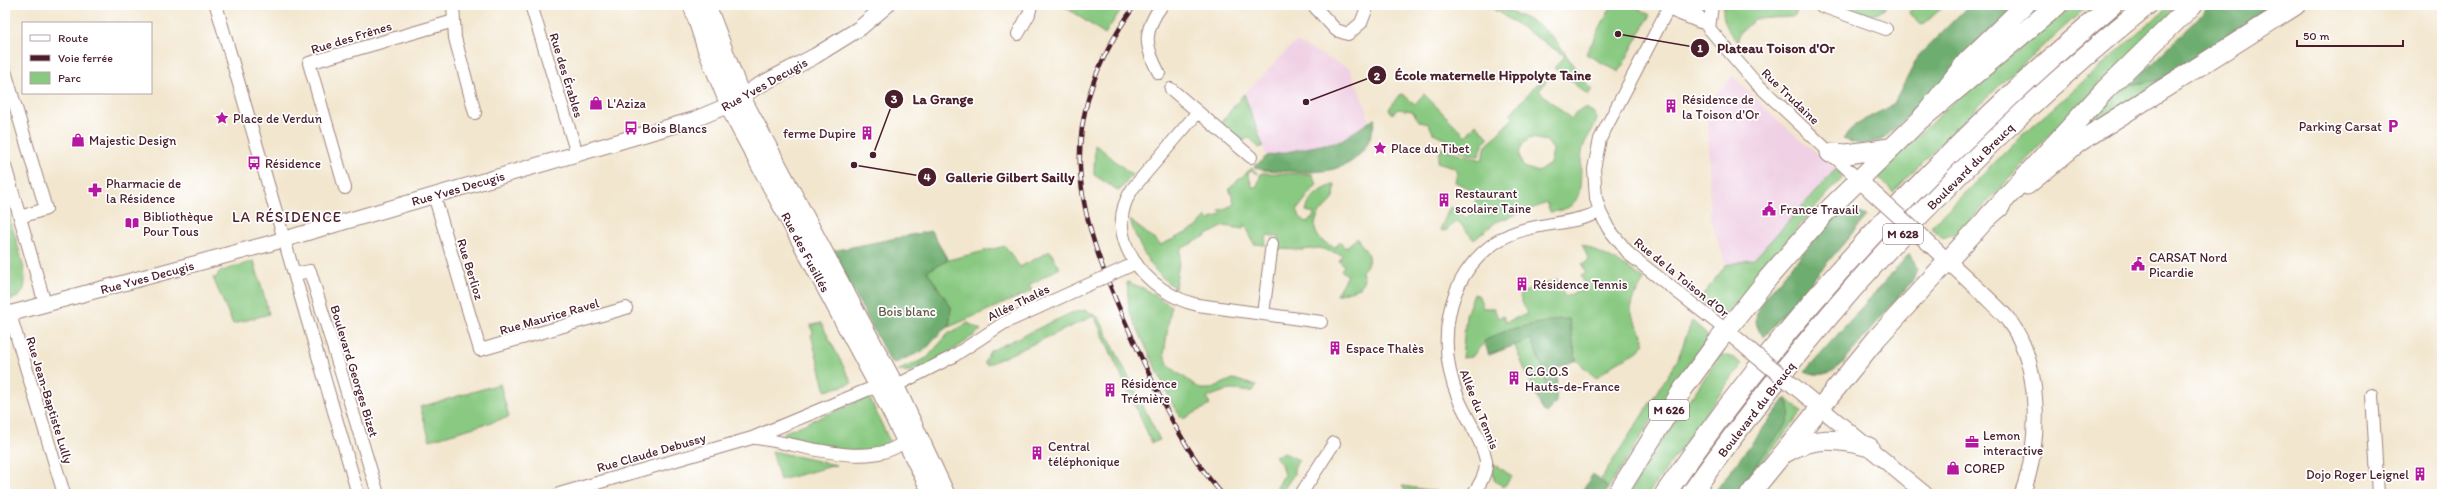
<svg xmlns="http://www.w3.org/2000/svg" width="2447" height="499" font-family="Itim,sans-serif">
  <rect width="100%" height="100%" fill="#fff"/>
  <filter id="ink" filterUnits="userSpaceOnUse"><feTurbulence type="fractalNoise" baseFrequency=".025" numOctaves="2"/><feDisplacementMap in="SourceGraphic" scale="8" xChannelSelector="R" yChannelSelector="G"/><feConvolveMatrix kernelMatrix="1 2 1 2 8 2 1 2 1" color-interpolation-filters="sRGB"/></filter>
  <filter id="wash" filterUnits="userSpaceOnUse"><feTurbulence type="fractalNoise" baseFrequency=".012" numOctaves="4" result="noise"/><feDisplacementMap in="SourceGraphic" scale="16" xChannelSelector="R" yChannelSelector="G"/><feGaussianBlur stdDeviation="0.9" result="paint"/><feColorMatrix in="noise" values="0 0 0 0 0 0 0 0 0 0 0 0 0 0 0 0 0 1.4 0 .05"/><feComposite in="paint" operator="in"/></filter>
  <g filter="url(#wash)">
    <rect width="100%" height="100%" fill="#f2e6ce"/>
    <path fill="#f0d0e4" d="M1296 42 1350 69 1367 110 1368 122 1340 141 1267 156 1244 94Z
      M1733 76 1774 117 1836 169 1754 259 1726 265 1710 218 1708 103Z"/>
    <path fill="#89c981" stroke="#6a7456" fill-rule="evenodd" d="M1062 5H1124L1105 34Z
      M1494 5C1515 14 1540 22 1555 40 1569 56 1576 74 1592 89L1588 95 1554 68 1565 56 1492 8Z
      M1612 5H1633L1650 15 1619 72 1586 54Z
      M1724 5H1762L1781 10 1799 5 1795 15 1792 17 1755 19 1740 33 1737 42C1729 32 1720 18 1724 5Z
      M1847 5H1881L1886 7C1876 18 1864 16 1851 11Z
      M1913 5H1945L1925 23 1919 24 1910 13Z
      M2074 5H2089L2005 80 1893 192 1876 175 1961 95Z
      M2170 5H2179L2043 142 1961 231 1943 238 1931 227 2020 137Z
      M1549 78 1539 91 1571 119 1576 112 1585 108 1593 112 1597 118C1595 129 1586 137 1583 148 1576 176 1592 209 1550 212L1547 203 1496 222 1474 240 1458 221 1445 231 1440 230 1450 207 1464 212 1463 217 1467 219 1479 194 1455 182 1457 172 1454 167 1437 162 1441 148 1482 160 1486 146 1514 117 1510 114 1537 84ZM1532 138 1547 141 1553 150 1550 164 1538 172 1524 167C1516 156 1519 143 1532 138Z
      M2164 79 2090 126 2088 125V121L2130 85Z
      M1244 94 1263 146 1259 148 1250 138 1240 141 1219 125Z
      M1402 94 1415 104 1424 94 1466 136 1476 124 1489 138 1483 144 1479 156C1455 153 1452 140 1433 133L1429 124 1420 122 1412 111 1398 109 1392 114 1389 109 1399 95Z
      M1095 144 1132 175 1119 191 1094 175Z
      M1252 168 1258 174 1252 171 1248 173 1252 187H1257L1261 173 1312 174 1317 184 1297 210 1300 217 1306 222 1313 218 1314 213 1306 211C1310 195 1321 190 1335 184 1334 188 1335 193 1334 197 1332 204 1323 208 1319 214 1309 231 1319 242 1335 247L1340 242 1345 248 1357 238C1364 250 1376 258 1362 271L1364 279 1360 288 1336 295 1347 275 1341 271 1344 265 1339 261 1343 255 1319 248 1302 250 1277 249 1279 237 1267 235 1265 245 1254 244 1245 224 1243 229 1224 226 1181 249 1175 288C1151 271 1139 248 1130 220L1161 245 1196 228 1206 217 1209 220 1222 214 1219 211 1235 204 1229 188Z
      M1836 169 1843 177 1807 217 1722 319 1699 300 1726 265 1754 259Z
      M5 212 8 213C12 231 31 276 23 291 20 298 12 299 5 301Z
      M1582 244 1624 265 1644 279C1641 289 1631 297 1631 307 1631 319 1640 327 1643 338 1647 352 1624 357 1616 363 1609 368 1602 373 1596 378L1576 360 1569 319C1534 325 1493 325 1472 357L1462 358 1466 315 1474 293 1479 296 1483 308H1494L1498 318 1503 316 1506 322 1527 314 1519 294 1557 279 1565 297 1586 288 1581 275 1586 273 1582 264 1589 261Z
      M1005 246 1020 267 1050 251 1060 268 1029 285 1032 291 949 327 951 307 927 271 948 260Z
      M254 261 269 314 233 324 213 278 217 277 219 272Z
      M1127 282 1143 288 1171 306 1164 354 1169 366 1200 389H1210L1233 379 1257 386 1253 391C1245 392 1238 390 1230 390 1222 391 1214 395 1207 398L1210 405 1183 419 1175 409 1129 311Z
      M1086 310 1099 318 1160 440 1152 443 1094 316 987 365 984 363 990 351 1071 313Z
      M1692 321 1706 333 1708 338 1666 398 1608 488 1601 479 1677 361Z
      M821 323 852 383 826 391 811 335 813 334 811 325Z
      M968 323 981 330C962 344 921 377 897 371L927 358 948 334Z
      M1530 338 1545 373 1546 393 1536 396 1514 344Z
      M1721 354 1734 358 1742 364 1648 494H1629L1659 445Z
      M500 384 509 417 430 440 420 407Z
      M869 397 891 444 874 450 846 452 783 436 785 432Z
      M1786 398 1802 412 1737 494H1734L1753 468 1789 406Z
      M772 451 836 465 780 480Z
      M1284 453 1299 460 1294 468V474L1282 492 1285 494H1273L1284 475 1281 464 1275 456Z
      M1492 463 1512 476 1504 487 1494 480Z
      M1402 486 1455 494H1407Z"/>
    <path fill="#6ead6f" stroke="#5c664d" d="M1969 5H2016L1940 87 1882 140 1861 145 1843 139 1856 124 1893 105 1919 55Z
      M2211 5H2279L2164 79 2130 85Z
      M1375 118C1366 183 1310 172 1262 170L1254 167 1267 156 1340 141Z
      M1855 211 1867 216 1764 337C1752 324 1755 313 1764 299L1830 221 1841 213Z
      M931 231 948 260 927 271 951 307 949 327 943 330 925 350 895 363 890 361 832 251Z
      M1910 253 1917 268 1914 279 1840 366C1828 375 1819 377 1805 371Z
      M1559 319H1569L1576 360 1557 368 1556 402 1547 413 1543 411 1536 396 1546 393 1545 373 1531 339 1489 355 1484 341 1508 330Z
      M1786 398C1791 409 1791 415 1786 425L1734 494H1713Z
      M1593 474 1608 488 1605 494H1580Z"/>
  </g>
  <g filter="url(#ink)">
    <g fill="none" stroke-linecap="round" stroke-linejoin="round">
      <g stroke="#9e827c" stroke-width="14">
        <path id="minor" d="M216 5 358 494
          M453 5 455 38 475 113
          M531 5 577 154
          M1313 5 1336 30 1348 34 1361 23 1368 5
          M1670 5 1600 139 1594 169 1596 198 1600 212 1608 228 1630 255 1726 330
          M1689 5 1755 82 1858 179
          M1819 5 1886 29
          M1668 9 1700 22
          M1709 29 1712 5
          M1018 34 1029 14 1031 5
          M5 71 46 209 20 217
          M1159 73C1144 45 1143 31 1162 5
          M1171 89 1251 157
          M1198 112 1133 188C1099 237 1148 294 1198 305L1321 322
          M5 166 45 304
          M345 188 309 63 454 21
          M434 195 480 350 626 308
          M1114 273 1136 263
          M295 274 310 271 378 494
          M10 314 64 494
          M1263 314 1272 244
          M2372 395 2378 494
          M755 438C798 442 876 475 910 436
          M559 494 752 438 867 390 903 382 952 357 1004 323 1081 288
          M1301 494 1334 443
          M1473 494C1480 484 1487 473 1486 461 1483 442 1466 417 1459 400 1436 345 1444 278 1496 242 1528 221 1566 227 1600 212"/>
      </g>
      <g stroke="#9e827c" stroke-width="17">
        <path id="tertiary" d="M1858 179 1881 200
          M1924 239C1943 257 1963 275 1982 293 1991 302 2002 311 2009 321 2042 364 2041 446 2022 494
          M5 315 268 244 693 120 729 105 756 87 815 56 860 28 887 5
          M1726 330 1752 352
          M1794 386 1925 494"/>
      </g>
      <g stroke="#9e827c" stroke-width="19">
        <path id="secondary" d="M692 5 707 51 734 117 879 388 932 494
          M707 5 742 98 895 385 946 494"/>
      </g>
      <g stroke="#9e827c" stroke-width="21">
        <path id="primary" d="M1830 153 1847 154 1890 148
          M2027 185 2079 142 2296 5
          M1785 453C1812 436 1839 438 1869 447
          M1617 494 1683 389 1718 341 1769 277 1824 214 1923 117 1968 60 2025 5
          M1750 494 1877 338 1988 217 2000 207"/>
      </g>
      <g stroke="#9e827c" stroke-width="22">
        <path id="trunk" d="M1923 117 2057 5
          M1988 217 2105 90 2192 5
          M1665 494C1790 311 1944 148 2112 5
          M1691 494C1820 312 1973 145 2147 5"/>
      </g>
      <use href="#minor" stroke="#fff" stroke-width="12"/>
      <use href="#tertiary" stroke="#fff" stroke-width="15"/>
      <use href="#secondary" stroke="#fff" stroke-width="17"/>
      <use href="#primary" stroke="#fff" stroke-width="19"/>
      <use href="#trunk" stroke="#fff" stroke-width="20"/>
      <g stroke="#4a1f2b" stroke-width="4.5">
        <path id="rail" d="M1135 5C1046 132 1078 219 1137 348 1161 400 1184 451 1222 494"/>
      </g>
      <use href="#rail" stroke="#fff" stroke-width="3" stroke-dasharray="9" stroke-linecap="butt"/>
      <g stroke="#9e827c" stroke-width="14" stroke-linecap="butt">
        <path id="minor-bridge" d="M1081 288 1114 273"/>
      </g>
      <g stroke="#9e827c" stroke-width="17" stroke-linecap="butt">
        <path id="tertiary-bridge" d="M1881 200 1924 239
          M1752 352 1794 386"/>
      </g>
      <use href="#minor-bridge" stroke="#fff" stroke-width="12"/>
      <use href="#tertiary-bridge" stroke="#fff" stroke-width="15"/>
    </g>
  </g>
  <defs>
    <g id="shop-bare" transform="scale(1.08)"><path d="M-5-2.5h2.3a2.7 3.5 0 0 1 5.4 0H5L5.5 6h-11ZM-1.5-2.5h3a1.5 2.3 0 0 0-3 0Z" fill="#b5179e" stroke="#fff" stroke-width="2.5" paint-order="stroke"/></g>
    <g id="building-bare" transform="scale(1.08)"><path d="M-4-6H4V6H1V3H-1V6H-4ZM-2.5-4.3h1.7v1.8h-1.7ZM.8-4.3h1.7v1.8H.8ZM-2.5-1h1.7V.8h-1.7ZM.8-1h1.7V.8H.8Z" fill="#b5179e" stroke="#fff" stroke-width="2.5" paint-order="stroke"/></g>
    <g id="sight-bare" transform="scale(1.08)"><path d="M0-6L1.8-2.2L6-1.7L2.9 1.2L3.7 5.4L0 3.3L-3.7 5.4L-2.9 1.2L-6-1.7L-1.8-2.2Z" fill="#b5179e" stroke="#fff" stroke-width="2.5" paint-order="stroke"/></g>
    <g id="parking-bare" transform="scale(1.08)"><path d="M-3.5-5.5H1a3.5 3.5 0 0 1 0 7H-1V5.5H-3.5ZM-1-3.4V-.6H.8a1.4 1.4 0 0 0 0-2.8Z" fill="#b5179e" stroke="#fff" stroke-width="2.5" paint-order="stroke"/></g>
    <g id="bus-bare" transform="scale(1.08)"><path d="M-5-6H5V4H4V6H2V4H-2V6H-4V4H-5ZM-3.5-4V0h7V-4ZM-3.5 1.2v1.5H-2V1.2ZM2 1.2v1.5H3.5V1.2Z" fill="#b5179e" stroke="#fff" stroke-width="2.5" paint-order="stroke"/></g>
    <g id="pharmacy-bare" transform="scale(1.08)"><path d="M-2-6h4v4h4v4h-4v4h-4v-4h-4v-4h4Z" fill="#b5179e" stroke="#fff" stroke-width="2.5" paint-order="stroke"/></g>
    <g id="civic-bare" transform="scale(1.08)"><path d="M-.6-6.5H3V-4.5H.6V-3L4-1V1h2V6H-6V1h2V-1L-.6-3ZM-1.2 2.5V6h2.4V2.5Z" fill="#b5179e" stroke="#fff" stroke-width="2.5" paint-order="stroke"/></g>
    <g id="library-bare" transform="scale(1.08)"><path d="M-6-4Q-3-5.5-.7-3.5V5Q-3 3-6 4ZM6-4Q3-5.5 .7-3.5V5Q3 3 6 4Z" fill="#b5179e" stroke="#fff" stroke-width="2.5" paint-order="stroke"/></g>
    <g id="office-bare" transform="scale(1.08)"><path d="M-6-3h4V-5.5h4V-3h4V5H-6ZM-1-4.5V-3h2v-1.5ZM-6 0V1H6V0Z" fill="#b5179e" stroke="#fff" stroke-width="2.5" paint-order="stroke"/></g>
  </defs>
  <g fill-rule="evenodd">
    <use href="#shop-bare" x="596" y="103"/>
    <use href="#building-bare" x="1671" y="106"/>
    <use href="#sight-bare" x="222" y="118"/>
    <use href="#parking-bare" x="2393" y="126"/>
    <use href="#bus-bare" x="631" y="128"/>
    <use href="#building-bare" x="867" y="133"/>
    <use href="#shop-bare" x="78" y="140"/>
    <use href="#sight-bare" x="1380" y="148"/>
    <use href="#bus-bare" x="254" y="163"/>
    <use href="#pharmacy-bare" x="95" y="190"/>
    <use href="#building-bare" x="1444" y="200"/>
    <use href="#civic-bare" x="1769" y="209"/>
    <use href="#library-bare" x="132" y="223"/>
    <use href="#civic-bare" x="2138" y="264"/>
    <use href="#building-bare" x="1522" y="284"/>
    <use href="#building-bare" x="1335" y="348"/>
    <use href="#building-bare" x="1514" y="378"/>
    <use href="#building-bare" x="1110" y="390"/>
    <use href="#office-bare" x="1972" y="442"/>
    <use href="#building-bare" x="1037" y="453"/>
    <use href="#shop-bare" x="1953" y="468"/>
    <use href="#building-bare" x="2420" y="474"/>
  </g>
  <g text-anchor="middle" stroke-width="3.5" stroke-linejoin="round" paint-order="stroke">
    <g fill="#fff" stroke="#80626b" stroke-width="1">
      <rect x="1883" y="224" width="40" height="20" rx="3"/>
      <rect x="1649" y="400" width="40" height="20" rx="3"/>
    </g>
    <g font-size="12" font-weight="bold" fill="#4a1f2b">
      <text x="1903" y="238">M 628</text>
      <text x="1669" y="414">M 626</text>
    </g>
    <g font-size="13" fill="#4a1f2b" stroke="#fff">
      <text transform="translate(351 37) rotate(-17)" y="5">Rue des Frênes</text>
      <text transform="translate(567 75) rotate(73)" y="5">Rue des Érables</text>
      <text transform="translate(764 84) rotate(-29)" y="5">Rue Yves Decugis</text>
      <text transform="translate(1791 96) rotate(44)" y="5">Rue Trudaine</text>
      <text transform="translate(1970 166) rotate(-45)" y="5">Boulevard du Breucq</text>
      <text transform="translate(458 188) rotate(-16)" y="5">Rue Yves Decugis</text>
      <text transform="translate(806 252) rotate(62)" y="5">Rue des Fusillés</text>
      <text transform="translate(471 269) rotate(73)" y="5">Rue Berlioz</text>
      <text transform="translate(147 277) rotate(-15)" y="5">Rue Yves Decugis</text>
      <text transform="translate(1682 277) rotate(39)" y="5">Rue de la Toison d'Or</text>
      <text transform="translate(1018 302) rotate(-26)" y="5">Allée Thalès</text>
      <text transform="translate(549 316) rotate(-16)" y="5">Rue Maurice Ravel</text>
      <text transform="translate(355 371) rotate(73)" y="5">Boulevard Georges Bizet</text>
      <text transform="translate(50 400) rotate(73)" y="5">Rue Jean-Baptiste Lully</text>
      <text transform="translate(1480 409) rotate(68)" y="5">Allée du Tennis</text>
      <text transform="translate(1756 409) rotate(-52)" y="5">Boulevard du Breucq</text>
      <text transform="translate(651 452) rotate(-16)" y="5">Rue Claude Debussy</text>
    </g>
    <g font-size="13" fill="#4a1f2b" stroke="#fff" text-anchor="start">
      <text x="1682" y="104">Résidence de<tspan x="1682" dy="15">la Toison d'Or</tspan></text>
      <text x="607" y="108">L'Aziza</text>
      <text x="233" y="123">Place de Verdun</text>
      <text x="2382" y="131" text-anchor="end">Parking Carsat</text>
      <text x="642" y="133">Bois Blancs</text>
      <text x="856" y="138" text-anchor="end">ferme Dupire</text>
      <text x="89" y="145">Majestic Design</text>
      <text x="1391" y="153">Place du Tibet</text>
      <text x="265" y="168">Résidence</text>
      <text x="106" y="188">Pharmacie de<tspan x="106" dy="15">la Résidence</tspan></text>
      <text x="1455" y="198">Restaurant<tspan x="1455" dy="15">scolaire Taine</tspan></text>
      <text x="1780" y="214">France Travail</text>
      <text x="143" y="221">Bibliothèque<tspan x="143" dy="15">Pour Tous</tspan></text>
      <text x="2149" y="262">CARSAT Nord<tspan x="2149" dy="15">Picardie</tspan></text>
      <text x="1533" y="289">Résidence Tennis</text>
      <text x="1346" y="353">Espace Thalès</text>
      <text x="1525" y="376">C.G.O.S<tspan x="1525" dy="15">Hauts-de-France</tspan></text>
      <text x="1121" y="388">Résidence<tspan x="1121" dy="15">Trémière</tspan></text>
      <text x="1983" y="440">Lemon<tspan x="1983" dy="15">interactive</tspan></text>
      <text x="1048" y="451">Central<tspan x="1048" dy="15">téléphonique</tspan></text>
      <text x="1964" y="473">COREP</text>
      <text x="2409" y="479" text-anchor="end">Dojo Roger Leignel</text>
    </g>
    <g font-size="13" fill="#605a49" stroke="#fff">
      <text x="907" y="316">Bois blanc</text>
    </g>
    <g font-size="15" letter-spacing="1" fill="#4a1f2b" stroke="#fff">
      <text x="287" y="222">LA RÉSIDENCE</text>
    </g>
  </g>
  <path fill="none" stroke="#4a1f2b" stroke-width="1.5" d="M1618 34L1700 48M1306 102L1377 75M873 155L894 99M854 165L927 177"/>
  <g fill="#4a1f2b" stroke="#fff" stroke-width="1.5">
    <circle cx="1618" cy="34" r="4"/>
    <circle cx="1306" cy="102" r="4"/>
    <circle cx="873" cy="155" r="4"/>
    <circle cx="854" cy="165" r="4"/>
    <circle cx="1700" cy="48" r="10"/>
    <circle cx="1377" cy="75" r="10"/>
    <circle cx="894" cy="99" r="10"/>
    <circle cx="927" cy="177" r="10"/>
  </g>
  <g font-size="12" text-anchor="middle" font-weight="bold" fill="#fff">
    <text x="1700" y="52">1</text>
    <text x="1377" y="80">2</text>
    <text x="894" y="103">3</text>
    <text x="927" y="181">4</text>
  </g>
  <g font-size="14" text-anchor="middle" font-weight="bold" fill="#4a1f2b" stroke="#fff" stroke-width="3.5" stroke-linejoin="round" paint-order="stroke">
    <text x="1776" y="53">Plateau Toison d'Or</text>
    <text x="1493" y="80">École maternelle Hippolyte Taine</text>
    <text x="943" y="104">La Grange</text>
    <text x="1010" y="182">Gallerie Gilbert Sailly</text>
  </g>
  <rect width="2447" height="499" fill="none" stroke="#fff" stroke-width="20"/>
  <rect x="22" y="22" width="130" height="72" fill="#ffffff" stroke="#b7a5aa"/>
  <rect x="30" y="35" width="20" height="6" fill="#ffffff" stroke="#b7a5aa"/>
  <text x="58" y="42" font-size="12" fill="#4a1f2b">Route</text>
  <rect x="30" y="55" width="20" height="6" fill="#4a1f2b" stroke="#b7a5aa"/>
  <text x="58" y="62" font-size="12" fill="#4a1f2b">Voie ferrée</text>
  <rect x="30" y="72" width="20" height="12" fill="#89c981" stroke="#b7a5aa"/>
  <text x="58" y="82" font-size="12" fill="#4a1f2b">Parc</text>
  <path d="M2297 40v6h106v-6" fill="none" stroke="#4a1f2b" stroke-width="2"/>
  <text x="2303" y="40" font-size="12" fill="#4a1f2b" stroke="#ffffff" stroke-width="3" paint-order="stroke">50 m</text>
</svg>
